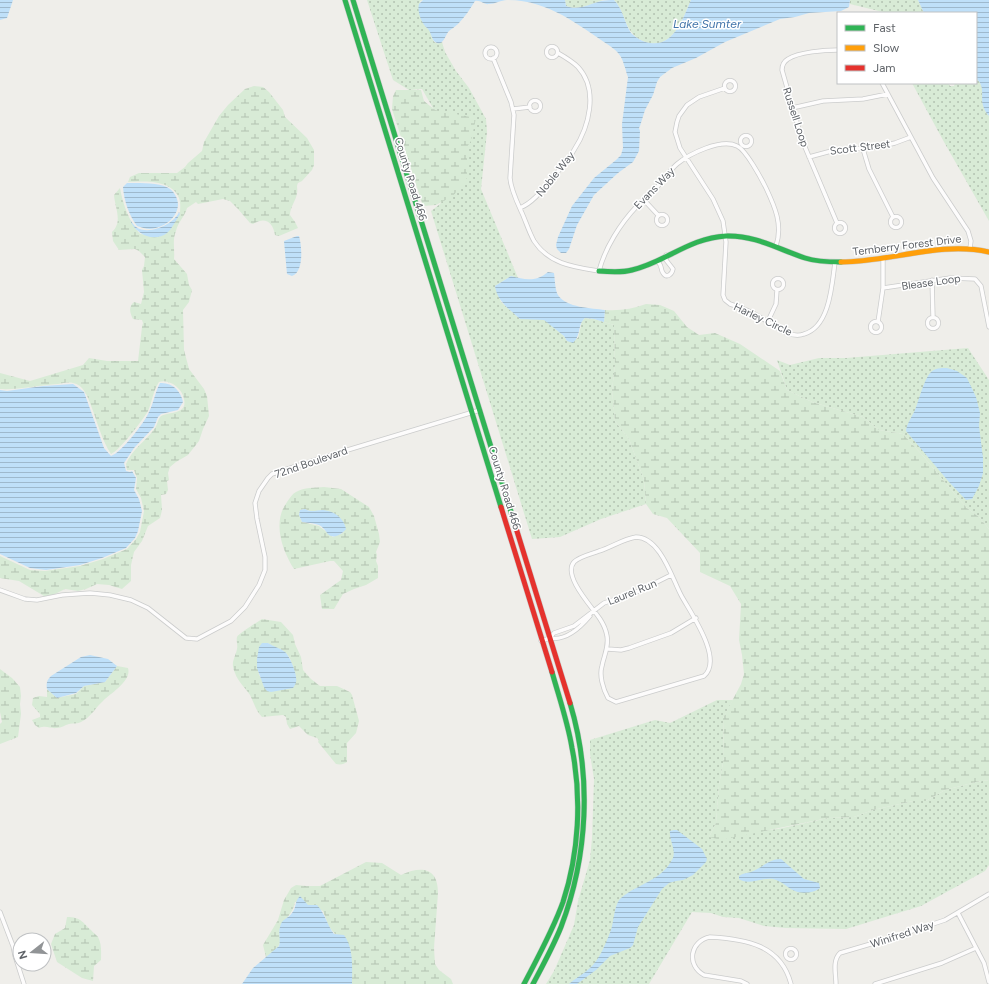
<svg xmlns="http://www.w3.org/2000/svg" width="989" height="984" font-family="Figtree,sans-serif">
  <defs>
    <pattern id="green-dots" width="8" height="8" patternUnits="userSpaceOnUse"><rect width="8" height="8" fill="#d8ebd6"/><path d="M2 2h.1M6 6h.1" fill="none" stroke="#b2c2b1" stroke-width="1.8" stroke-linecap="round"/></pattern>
    <pattern id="wetland-marsh" width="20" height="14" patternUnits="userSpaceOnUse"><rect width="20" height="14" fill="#d8ebd6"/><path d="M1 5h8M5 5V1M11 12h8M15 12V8" fill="none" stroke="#b2c2b1"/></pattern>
    <pattern id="water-rules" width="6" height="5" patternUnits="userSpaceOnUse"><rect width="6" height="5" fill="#bfe0f9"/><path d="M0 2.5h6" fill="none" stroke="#9eb9cd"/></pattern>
  </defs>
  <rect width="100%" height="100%" fill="#efeeea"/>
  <path fill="url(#green-dots)" d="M367 0H423L420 1C421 10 420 19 426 27 427 28 429 29 430 31 433 37 432 47 442 42L445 52 456 71 469 88 486 119 487 132 481 189 518 278 511 276 495 286 501 302 520 319H544L564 336 567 341 578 338 582 321 585 318 594 319 614 325 615 365 612 390 615 421 629 439 644 480 646 504 601 519 560 537 532 539 431 211 440 204 449 191 433 108 422 89 409 90 393 80Z
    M565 0H603C592 4 578 11 566 6Z
    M614 0H691C683 18 674 47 650 43 643 42 636 38 632 33 624 23 623 9 614 0Z
    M850 0H918L924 13H887L850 4Z
    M976 78C989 89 976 101 989 116V221L944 142 912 83H948L950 86H954L955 83H976Z
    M968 348 989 380V529L979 517 967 508 958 498 924 457 903 434 879 430 863 417 812 402 787 390 777 360 790 365 819 358H846Z
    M717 700H733L723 718 724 757 719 785 716 823 709 837 778 829 828 818 854 817 873 810 913 801H926L945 790 976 782 989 780V865L985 871 921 906 846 929 786 928 764 926 739 918 723 917 711 913 692 912 649 984H546L554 971 574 925 578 901 590 860 592 838 594 779 590 754V740L655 720 670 723Z"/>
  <path fill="url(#wetland-marsh)" fill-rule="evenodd" d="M254 86 263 87 269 92 283 110 285 117 307 138 314 150V165L312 170 302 181 298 183C296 187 298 189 297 193 296 201 290 207 290 215L295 222 298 228 279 236 275 235C273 222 265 216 253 224L250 223 238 209 230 201 223 199 198 204 196 202 187 208C185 216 178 222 176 231 172 240 175 250 174 259L187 274 189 285 192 290 189 302 183 310 184 350 189 369 204 389 207 396 209 416 203 429 199 441 188 455 176 462 170 467 168 473 169 480 167 481 168 490 166 494 161 495 162 510 160 518 148 526 142 541 134 552 131 565V581L122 589 109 585 97 584 86 589 78 591 65 589 51 596H44L19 581 0 578V556L30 570 45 571 80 566 103 559 127 549 136 539 140 532 144 511 141 498 136 489 137 478 134 470H127L126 464C132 449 146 441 155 428 157 425 158 420 160 417 166 411 188 416 184 399 183 393 179 388 173 384 169 382 164 380 159 382 153 391 152 402 148 411 143 420 119 451 111 454 101 439 97 420 90 403 87 395 83 385 73 383 69 382 63 383 58 384 39 385 19 390 0 389V373L30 381 83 365 89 358 107 361H138L142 327 143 323 142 320 133 319C130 313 128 307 134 302L141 304 144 292 142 270 144 266 145 257 139 251 135 249 119 250 113 241 112 232C123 222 115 208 114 195L120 188C123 205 129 221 140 234L160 236 180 214C180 209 181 203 179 198 172 180 145 181 128 182L130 177 139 173H177L185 167 188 163 202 151 204 142 219 116 228 105 245 89Z
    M396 90H421L424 101 435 110 476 118 471 141 467 147V178L453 196 436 205 423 206 392 109 393 96Z
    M646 304 660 305 674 311 687 327 699 335 715 333 740 344 780 371 787 390 812 402 863 417 879 430 903 434 924 457 958 498 967 508 979 517 989 529V780L976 782 945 790 926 801H913L873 810 854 817 828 818 721 840 709 837 716 823 719 785 724 757 723 718 741 684 744 674 742 655 739 640 741 604 730 586 700 572V553L667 518 653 514 646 504 644 480 629 439 615 421 612 390 615 365 614 325 604 322 605 310C620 311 632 309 646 304Z
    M324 487 341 489 369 507 374 516 379 534 380 542 376 552 377 555 376 561 378 566V578L366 585 354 589 343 594 334 609H322L320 595 341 580 343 571 334 561H330L294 569C282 550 272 522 287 502 290 498 292 494 296 492 304 487 315 488 324 487ZM305 509C313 514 316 509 324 511 333 513 342 518 345 526L343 533 333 537 319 526 302 522 299 515 300 510Z
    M262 619 281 622 293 635 295 644 301 657 303 670 311 679 320 686H337L350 692 352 695 359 721 356 733 347 743V762C344 764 341 765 336 764L318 742 319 740 317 738 308 735 299 726 290 729 287 724 286 717 283 715 262 717C256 711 254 703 250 695 245 687 238 682 235 673 230 662 235 659 237 649 238 645 236 640 237 637 238 634 259 621 262 619ZM268 643C273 647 278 648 283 651 292 656 293 669 296 678L264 687 263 681 259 675 257 659 259 650Z
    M117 666 128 668C132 681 111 693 103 701 96 707 91 717 81 722 78 724 73 723 69 724 65 725 61 728 57 728 50 729 47 725 39 728L35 725 32 720 40 717V714L32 705 33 698 39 696 47 697V689L57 698 76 694 84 686 105 682Z
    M0 669 12 678 20 687 21 696 20 704 21 714 18 737 0 744V724L2 722 0 712Z
    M366 862 382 863 401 875C421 866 438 867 438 893L434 948 435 964 439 970 451 979 453 984H352V969L341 936 335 934 329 927 323 911 308 905 295 902C293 914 284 919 280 929 278 934 282 940 279 945 277 950 270 954 266 957L263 945 278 920 284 900 291 888 296 885 306 886H320Z
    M67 917C81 917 82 922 91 930 93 933 97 935 98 937 102 944 101 953 101 960L94 966 93 981 82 978 57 962 51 944 55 934 65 928Z"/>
  <path fill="url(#water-rules)" d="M0 0H13L7 18 0 20Z
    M423 0H565L566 6C578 11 590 4 601 1 605 0 610 0 614 0 623 9 624 22 631 33 636 38 643 42 650 43 674 47 683 18 691 0H850L849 7 841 11 809 13 795 17 780 19 725 42 696 58 672 68 660 77 657 82 653 95 645 110 640 126 639 128 640 131 639 151 633 162 618 173 594 195 577 225 569 249 566 253H561L557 249 556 245 558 237 572 206 594 178 616 160 621 155 623 148 622 124 628 77C626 73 626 69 624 65 622 56 617 51 610 46 578 25 549 0 507 0 501 0 495 4 489 4 484 5 481 0 475 1 470 9 465 17 458 24 455 27 451 29 449 31 445 35 444 45 437 43 431 41 432 32 427 28 421 23 417 11 419 4Z
    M918 0H989V116C975 100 989 90 976 78V13H924Z
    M127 183C138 183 161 182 170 189 175 193 178 199 178 205 177 219 163 228 150 229 146 229 141 227 137 226 129 215 124 201 123 187Z
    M179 212 180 214C176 220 172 229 167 233 154 243 135 234 130 220 132 222 134 226 136 227 149 236 174 224 179 212Z
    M297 236H299C302 246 304 272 292 276L287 274 284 241Z
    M548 272 554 273C555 280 555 290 558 295 566 308 592 308 605 310L604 322 594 319 585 318C577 325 582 334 573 343L567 341 564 336 544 320 520 319C509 309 497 301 495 286L511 276C525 280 536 282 548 272Z
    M947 368 957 371 967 378 976 397 980 413 979 426 983 458V473L979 486 972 499 966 500 949 482 906 431C907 423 912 417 915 410 919 400 924 379 931 372 935 368 941 368 947 368Z
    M160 383C172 382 181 391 183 402L178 410 161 414 158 417 154 427 134 448 124 463 126 471 130 472 132 471 136 478 134 490 139 499 142 511 138 531 135 538 126 548 102 558 80 565 46 570 30 568 0 554V390L7 391 43 386 73 384 84 392 104 448 111 456C121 453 145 422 149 412 154 402 155 392 160 383Z
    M305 509C312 513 316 510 323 510 334 511 344 518 346 529 342 534 335 539 329 535 326 533 326 530 323 528 319 523 308 523 302 522L299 515 300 510Z
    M262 643H268C274 647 280 648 285 652 290 656 298 676 296 682 296 683 294 687 293 688L271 692 267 691 264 687 257 668V659L259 647Z
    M90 655 108 659 117 666 105 682 84 686 76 693 57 698 47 689C46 683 47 680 51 676L81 657Z
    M674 830H677L702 849 707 859 706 862 693 875 683 880 676 881 669 883 662 889 638 927 633 945 630 948 610 956 596 970 577 984H569C582 973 590 972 600 955 604 948 608 938 611 930 614 922 614 904 621 898 637 884 662 881 673 858 676 849 669 840 670 831Z
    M781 859 804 879 819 883 820 888C815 893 801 894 795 891 787 888 784 882 773 879 763 877 748 886 739 879V876C743 873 747 873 751 872 762 868 769 859 781 859Z
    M300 896 308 905H317C325 913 327 925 334 934L344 935C354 949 352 967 352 984H242L253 968 279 946C281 940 278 934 280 927 282 918 288 919 292 913 297 907 294 902 300 896Z"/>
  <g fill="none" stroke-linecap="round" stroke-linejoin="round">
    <g stroke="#cbcccc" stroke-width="5">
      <path id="street" d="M546.5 52a5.5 5.5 0 1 1 11 0a5.5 5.5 0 1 1-11 0Z
        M485 53a6 6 0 1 1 12 0a6 6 0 1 1-12 0Z
        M493 58 511 102 514 115 510 178C511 190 517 202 522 213 526 222 529 232 534 241 549 264 574 267 599 271 605 248 620 224 637 206 644 200 651 194 657 187 664 180 669 171 677 164 689 154 721 138 737 146 746 150 761 178 766 188 775 207 783 225 776 246
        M724.5 86a5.5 5.5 0 1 1 11 0a5.5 5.5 0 1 1-11 0Z
        M882 83 933 178 968 231 971 241 970 248
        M725 88 699 97 687 105 679 116 677 122 675 132 680 148 713 199 723 221 726 242 723 295 725 300 730 304C743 308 756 314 768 322 774 325 780 330 786 333 792 335 799 336 804 334 830 327 832 284 835 262
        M529.5 106a5.5 5.5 0 1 1 11 0a5.5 5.5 0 1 1-11 0Z
        M792 108 823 101 863 99 888 94
        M513 109 530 107
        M740.5 141a5.5 5.5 0 1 1 11 0a5.5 5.5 0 1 1-11 0Z
        M863 149 869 169 893 217
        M809 157 835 150 879 147 895 143 911 137
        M644 200 658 215
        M520 208C534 202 543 189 553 177 561 168 569 160 574 150 589 127 599 90 578 67 572 61 565 57 558 53
        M656.5 220a5.5 5.5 0 1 1 11 0a5.5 5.5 0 1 1-11 0Z
        M890.5 222a5.5 5.5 0 1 1 11 0a5.5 5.5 0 1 1-11 0Z
        M834.5 228a5.5 5.5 0 1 1 11 0a5.5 5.5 0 1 1-11 0Z
        M837 223 802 140 782 70C782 66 783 62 788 59 799 52 824 50 838 50
        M657 261C663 266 660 269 663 273 667 279 672 274 673 269L666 260V255
        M772.5 284a5.5 5.5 0 1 1 11 0a5.5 5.5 0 1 1-11 0Z
        M932 280 933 317
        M883 288 950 278 975 279 981 286 989 327
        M927.5 323a5.5 5.5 0 1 1 11 0a5.5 5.5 0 1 1-11 0Z
        M768 321 776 304 777 290
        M870.5 327a5.5 5.5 0 1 1 11 0a5.5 5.5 0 1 1-11 0Z
        M878 322 883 288V259
        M636 537C660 537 672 578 681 595 690 612 724 659 704 676L616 702 608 698C603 689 599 675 602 666 604 655 609 648 607 636 606 630 604 625 600 619 593 608 562 576 574 562 580 556 592 554 599 551 612 547 623 539 636 537Z
        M0 590 25 599 37 600 62 595 90 593 110 595 131 600 148 608 186 638 197 639 231 621 245 607 259 585 265 570V557L257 519 255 503 259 491 268 478 272 474 331 455 480 410
        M550 638C566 641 580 628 590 616
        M541 641 550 638 554 633 574 626 604 603 639 591 671 575
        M608 649 621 650 629 648 671 633 696 618
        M0 912 13 946 15 956 24 984
        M958 913 984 963 989 982
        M785.5 954a5.5 5.5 0 1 1 11 0a5.5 5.5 0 1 1-11 0Z
        M747 984 741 981 704 975C686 965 690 941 710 937 746 939 781 945 791 984
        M836 984C836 974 832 961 840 953L891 938 945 920 989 894
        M875 984 942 963 976 948"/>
    </g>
    <g stroke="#cacacb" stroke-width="6">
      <path id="fast" d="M345 0 501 507
        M353 0 512 515
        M599 271C610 272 621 273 632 270 666 262 689 238 726 236 755 235 778 249 805 258 817 262 829 262 841 262
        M524 984C538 957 553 930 563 902 579 853 582 798 572 748 568 723 559 697 552 672
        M533 984C543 965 553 947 561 927 588 856 592 776 570 703"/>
    </g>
    <g stroke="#cacacb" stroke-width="6">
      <path id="slow" d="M841 262C891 262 940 241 989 252"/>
    </g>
    <g stroke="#cacacb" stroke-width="6">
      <path id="jam" d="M501 507 552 672
        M512 515 570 703"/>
    </g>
    <use href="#street" stroke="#fdfcfc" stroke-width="3.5"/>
    <use href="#fast" stroke="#30b455" stroke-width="5"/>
    <use href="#slow" stroke="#ff9f0a" stroke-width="5"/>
    <use href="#jam" stroke="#e5322d" stroke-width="5"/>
  </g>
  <g text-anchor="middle" stroke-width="3" stroke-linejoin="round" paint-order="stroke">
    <g font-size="11" fill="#5f6368" stroke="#fff">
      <text transform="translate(796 117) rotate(72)" y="4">Russell Loop</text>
      <text transform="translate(860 147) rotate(-7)" y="4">Scott Street</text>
      <text transform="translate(555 174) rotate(-51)" y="4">Noble Way</text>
      <text transform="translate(411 179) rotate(73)" y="4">County Road 466</text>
      <text transform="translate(654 188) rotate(-46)" y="4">Evans Way</text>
      <text transform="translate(907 245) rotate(-7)" y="4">Ternberry Forest Drive</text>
      <text transform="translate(931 282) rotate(-8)" y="4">Blease Loop</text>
      <text transform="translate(763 319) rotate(25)" y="4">Harley Circle</text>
      <text transform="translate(311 462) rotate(-19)" y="4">72nd Boulevard</text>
      <text transform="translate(505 488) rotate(73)" y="4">County Road 466</text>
      <text transform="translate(632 592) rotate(-22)" y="4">Laurel Run</text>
      <text transform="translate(902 934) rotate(-18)" y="4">Winifred Way</text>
    </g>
    <g font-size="12" font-style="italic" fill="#4174aa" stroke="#fff">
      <text x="707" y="28">Lake Sumter</text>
    </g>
  </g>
  <rect x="837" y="12" width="140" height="72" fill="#ffffff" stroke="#bfc1c3"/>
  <rect x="845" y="25" width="20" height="6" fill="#30b455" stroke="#bfc1c3"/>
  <text x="873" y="32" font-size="12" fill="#5f6368">Fast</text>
  <rect x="845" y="45" width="20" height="6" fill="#ff9f0a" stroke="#bfc1c3"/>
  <text x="873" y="52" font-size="12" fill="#5f6368">Slow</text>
  <rect x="845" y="65" width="20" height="6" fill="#e5322d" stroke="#bfc1c3"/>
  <text x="873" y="72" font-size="12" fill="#5f6368">Jam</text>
  <g transform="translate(32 952) rotate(253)"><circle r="19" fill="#ffffff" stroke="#bfc1c3"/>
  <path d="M0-3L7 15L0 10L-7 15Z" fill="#919496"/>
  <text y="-6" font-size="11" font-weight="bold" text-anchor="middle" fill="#5f6368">N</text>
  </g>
</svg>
